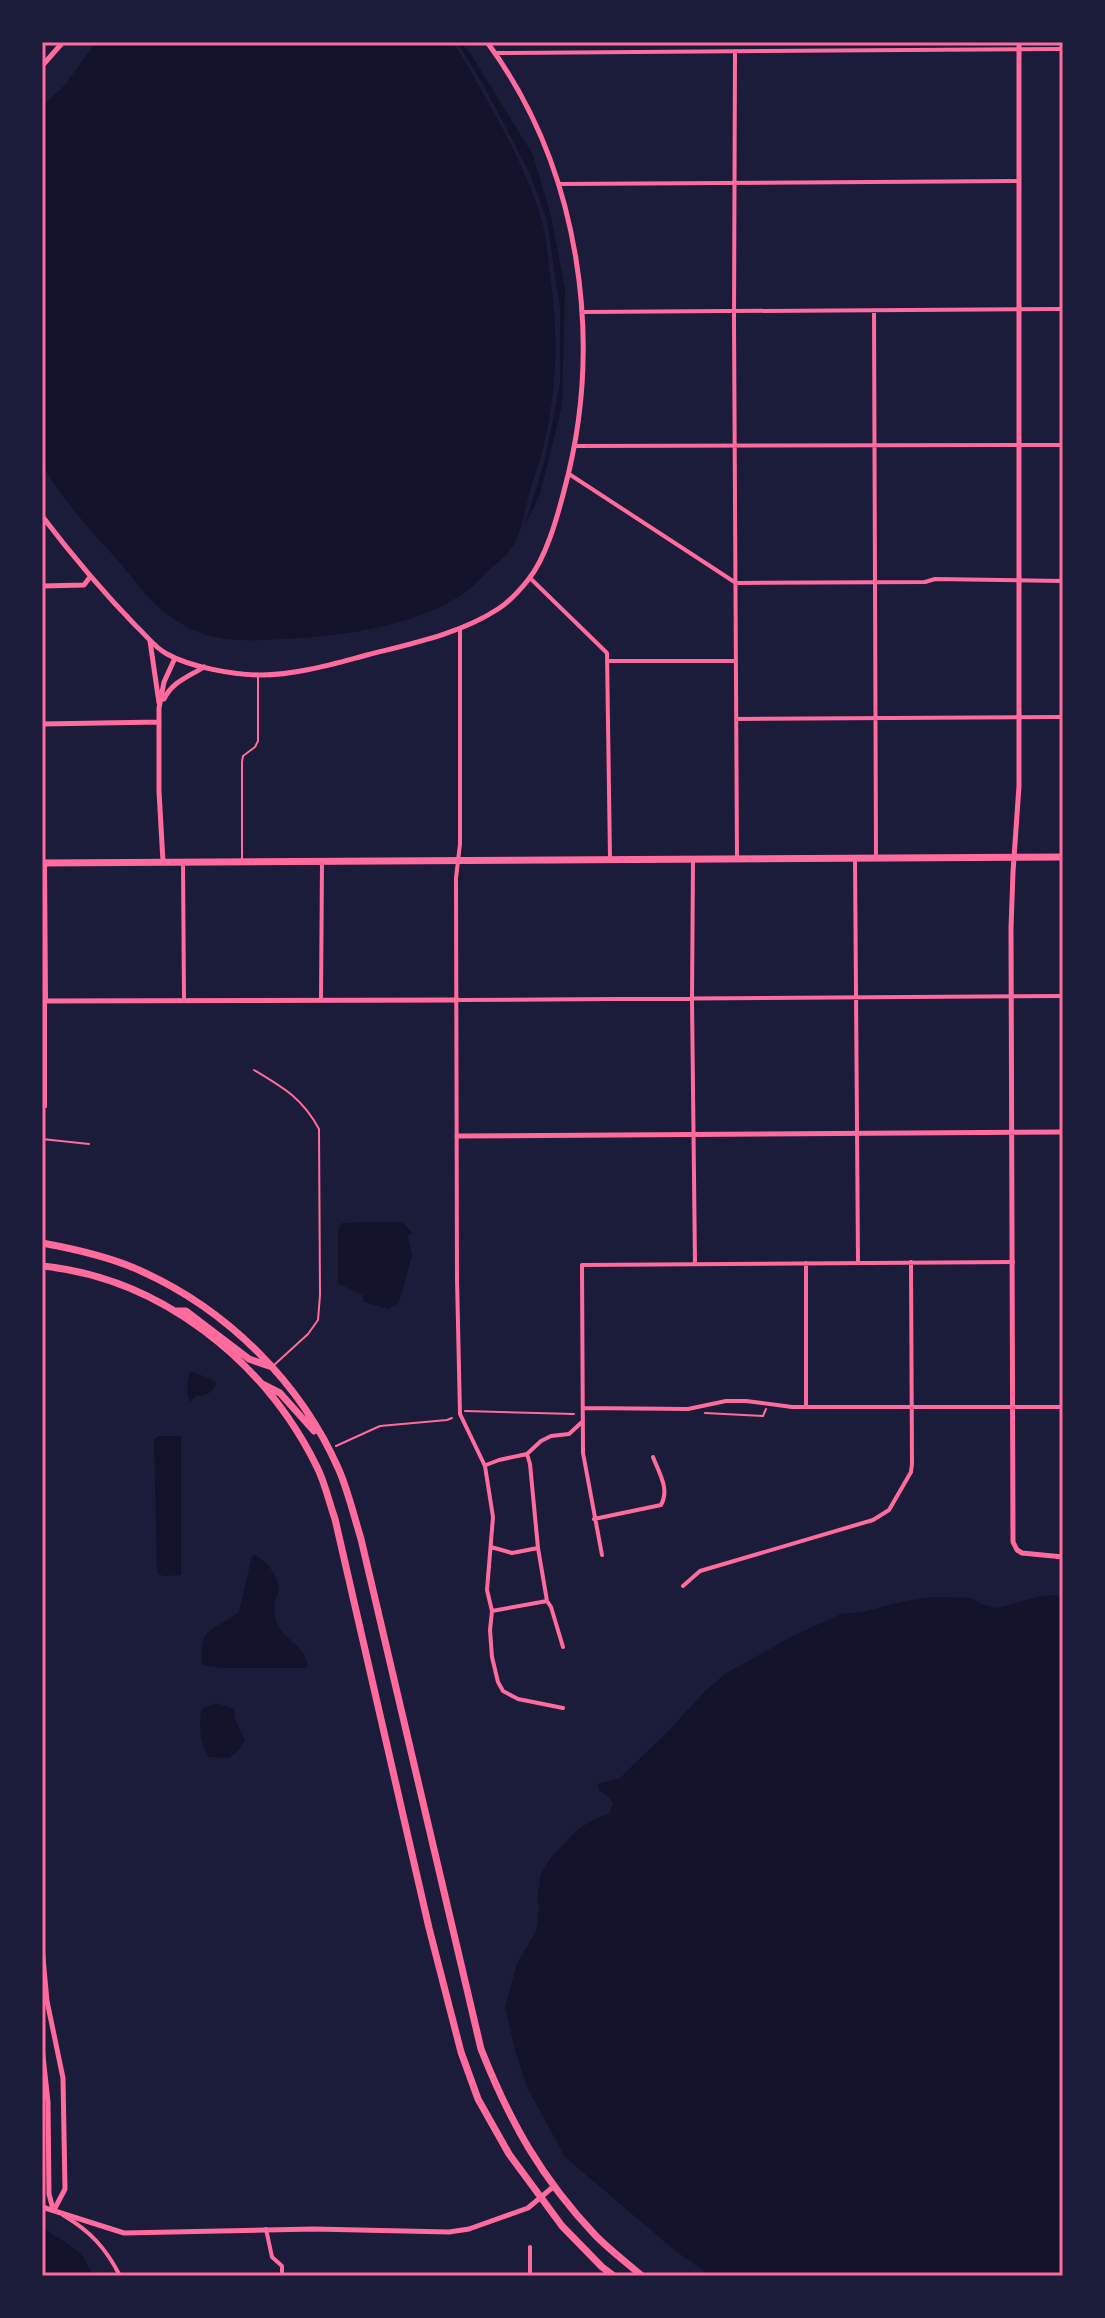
<svg xmlns="http://www.w3.org/2000/svg" width="1105" height="2318" font-family="'Varela Round',sans-serif">
  <rect width="100%" height="100%" fill="#1b1b3a"/>
  <path fill="#12122b" d="M96 42H451L458 50C489 103 523 159 541 218 546 233 547 250 549 266 560 339 558 410 533 481 527 497 522 533 514 544 508 554 497 563 489 570 482 577 475 585 467 591 419 626 339 637 282 639 247 641 213 643 182 624 150 605 138 583 114 556 90 529 65 503 46 471H42V106L64 86Z
    M457 42H460L470 53 533 155 551 216 565 289 562 405 540 494 525 525 545 459 560 384V309L547 220 530 174 482 82Z
    M402 1222 413 1233 408 1236 412 1256 400 1299 397 1304 388 1309 364 1302 362 1295 338 1283V1231L342 1223Z
    M190 1371 213 1380 216 1383C214 1392 205 1397 196 1395L190 1402C185 1393 188 1381 190 1371Z
    M158 1436H181V1575L163 1576 158 1573 157 1568 154 1440Z
    M255 1555C268 1563 277 1574 279 1590 273 1601 272 1618 280 1629 291 1645 302 1642 308 1666L305 1668H223L203 1665C197 1626 214 1631 239 1612L252 1556Z
    M1052 1595 1063 1598V2276H711L677 2252 565 2157 527 2087 515 2050 505 2006 517 1964 536 1931 539 1911 538 1893 541 1874 550 1859 577 1830 595 1819 609 1814 613 1803 606 1794 599 1791 598 1784 620 1778 673 1726 705 1691 725 1674 793 1636 841 1614 862 1612 906 1601 932 1597 972 1598 980 1604 997 1608 1037 1597Z
    M216 1703 234 1709 235 1719 245 1741 239 1750 229 1758 209 1757C199 1745 199 1724 202 1709Z
    M42 2227 81 2253 93 2276H42Z"/>
  <g fill="none" stroke-linecap="round" stroke-linejoin="round">
    <path stroke="#ff6b9d" stroke-width="2" d="M465 1411 574 1414
      M705 1413 763 1416 766 1409
      M336 1446 380 1426 447 1420 452 1418"/>
    <path stroke="#ff6b9d" stroke-width="2" d="M242 861V762L243 756 255 747 258 741V675
      M46 1002V1107
      M254 1070C284 1088 302 1098 319 1129L320 1295 318 1320 308 1334 273 1366
      M42 1139 89 1144"/>
    <path stroke="#ff6b9d" stroke-width="4" d="M735 51 734 321 737 859
      M495 53 1063 49
      M558 184 1018 181
      M874 310 876 858
      M582 312 1063 309
      M574 446 1063 445
      M569 474 736 583 925 582 935 579 1063 581
      M530 578 607 653 610 858
      M460 628V844L456 878 457 1279 460 1414 485 1466 493 1517 487 1590 492 1611 490 1630 492 1657 498 1682 503 1691 518 1699 563 1708
      M607 661H736
      M736 719 1063 717
      M855 858 858 1262
      M693 859 692 1000 695 1264
      M183 862 184 1000
      M45 863 46 1000
      M321 999 322 862
      M458 1000 1063 996
      M806 1263V1405
      M583 1408 688 1409 726 1401H746L792 1407H1063
      M527 1454 530 1464 538 1548 547 1601 551 1607 563 1647
      M486 1465 499 1460 527 1454 541 1441 551 1436 569 1434 582 1422
      M594 1519 661 1505C670 1489 659 1473 653 1457
      M491 1547 512 1553 538 1548
      M602 1555 583 1453 582 1265 1013 1262
      M683 1586 700 1571 873 1520 889 1510 911 1472 912 1464 911 1262
      M492 1611 547 1601
      M63 2215C90 2231 106 2248 120 2276
      M266 2229 272 2257 282 2266V2276
      M530 2247V2276"/>
    <path stroke="#ff6b9d" stroke-width="5" d="M1019 42V786L1013 872 1011 928 1013 1542 1017 1550 1022 1553 1063 1557
      M42 66 63 42
      M42 516C71 554 102 591 136 626 146 635 155 648 167 654 190 667 234 675 261 675 296 675 333 664 367 655 410 644 460 634 498 609 509 602 520 590 528 580 546 558 557 518 564 491 605 341 580 168 487 42
      M42 586 84 585 90 577
      M150 641 159 703
      M164 699C172 682 188 677 204 667
      M42 724 159 722
      M163 862 159 791V708L164 682 175 658
      M42 1001 458 1000
      M457 1136 1063 1132
      M42 1947 47 2001 63 2078 65 2189 54 2210
      M42 2047 48 2102 49 2194 53 2209
      M42 2207 124 2233 314 2229 449 2232 469 2229 528 2208 553 2187"/>
    <path stroke="#ff6b9d" stroke-width="7" d="M42 863 1063 857
      M42 1243C75 1249 111 1257 141 1271 228 1310 301 1383 339 1470 348 1491 354 1516 361 1539L481 2049C510 2122 541 2178 596 2236 610 2250 627 2263 642 2276
      M42 1266C161 1278 265 1361 317 1467 325 1483 329 1502 335 1519L429 1928 461 2052 478 2099 509 2154 562 2226 602 2267 614 2276
      M177 1311H186L249 1359 269 1366
      M262 1384 280 1393 314 1431"/>
  </g>
  <rect width="1105" height="2318" fill="none" stroke="#1b1b3a" stroke-width="88"/>
  <rect x="44" y="44" width="1017" height="2230" fill="none" stroke="#ff6b9d" stroke-width="3"/>
</svg>
